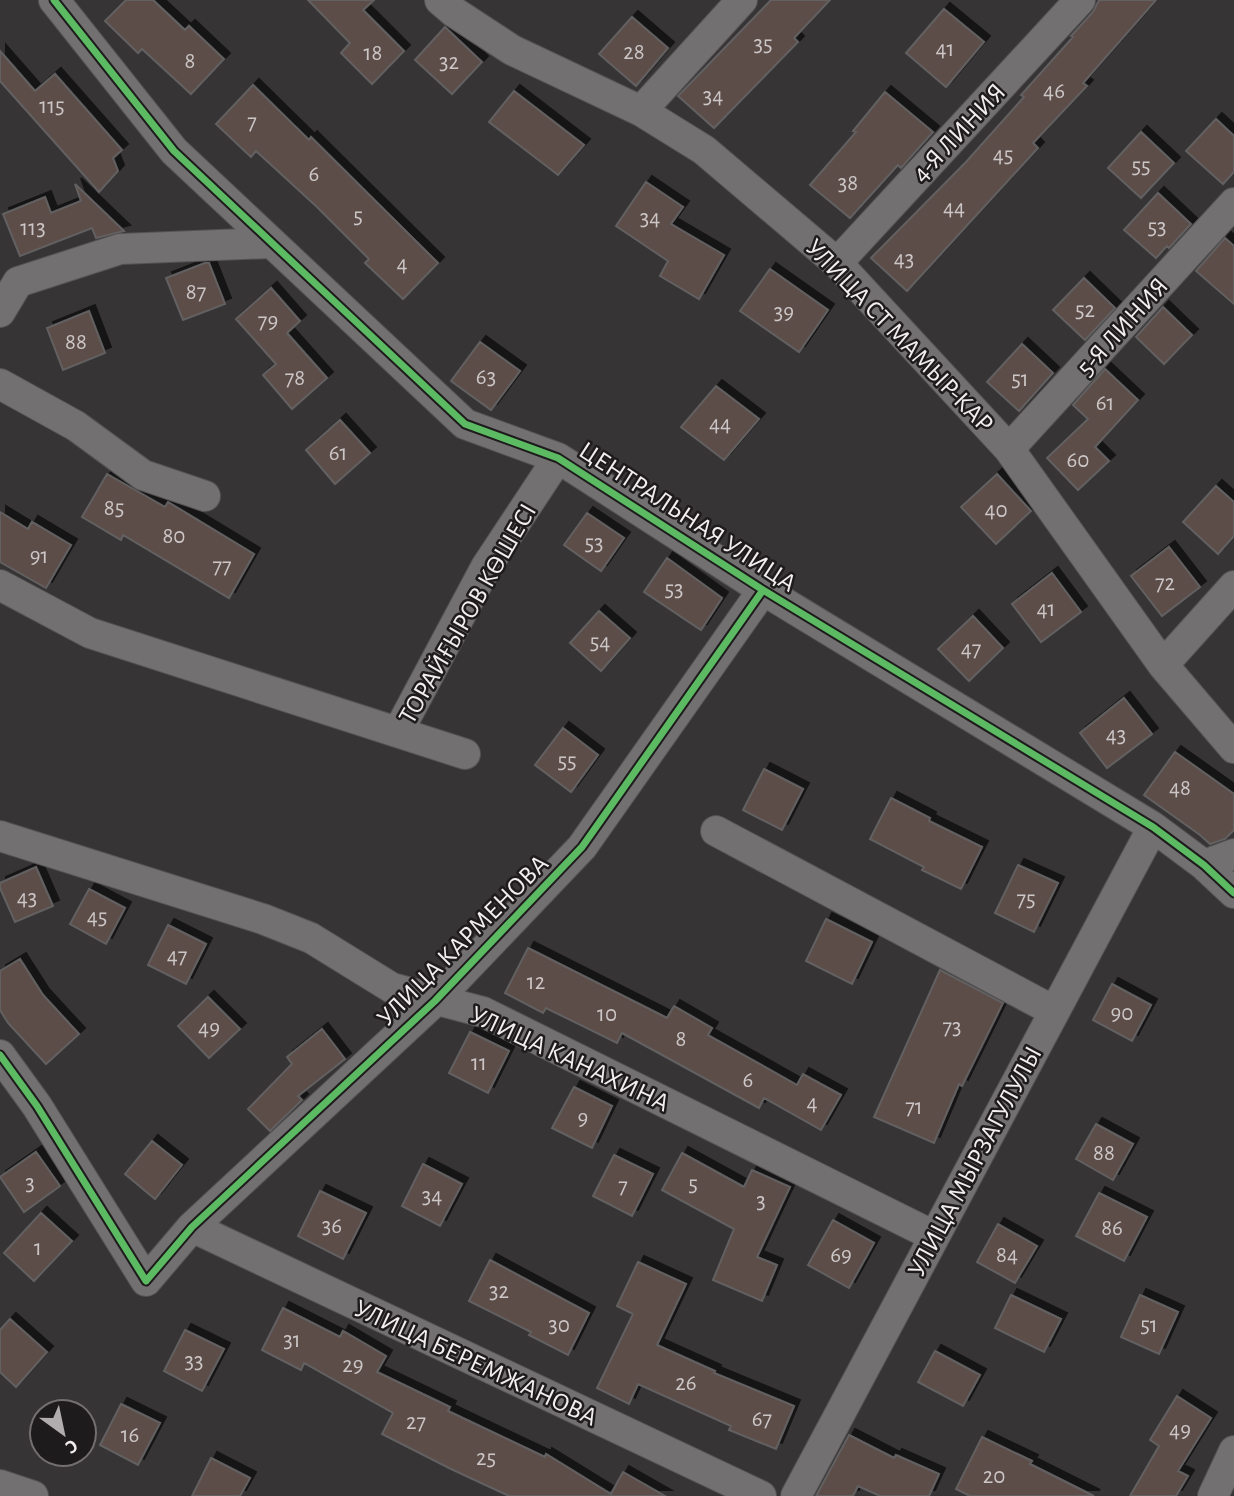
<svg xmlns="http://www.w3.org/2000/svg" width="1234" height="1496" font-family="'Alegreya Sans',sans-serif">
  <defs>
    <filter id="shadow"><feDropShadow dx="6" dy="-6" stdDeviation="0" flood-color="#0009"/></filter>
  </defs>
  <rect width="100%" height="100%" fill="#373435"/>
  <path fill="#5c4d4a" stroke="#626060" stroke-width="2" filter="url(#shadow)" d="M126 0H153L185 30 189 26 224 59 191 94 142 49 138 53 105 21Z
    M308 0H374L363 10 404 51 372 84 341 53 350 43Z
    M771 0H830L794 38 798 42 714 128 678 96Z
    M1099 0H1156L1083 83 1087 86 1033 143 1038 148 907 291 871 258 966 162 1024 97 1021 95 1073 37 1071 36 1093 12Z
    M944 9 984 42 946 87 906 53Z
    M632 17 668 48 636 86 599 54Z
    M445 27 482 62 452 94 415 60Z
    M0 51 35 91 55 74 122 150 113 158 118 171 99 192 0 81Z
    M253 85 309 140 311 137 438 263 403 299 365 263 369 259 317 207 256 151 251 157 216 124Z
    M514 91 584 145 558 175 489 122Z
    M885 92 933 132 901 168 898 165 850 218 810 185 856 132 853 131Z
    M1216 119 1234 136V172L1223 184 1186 151Z
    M1141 132 1174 163 1141 198 1108 168Z
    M646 182 683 207 671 224 724 255 699 299 660 276 668 261 616 226Z
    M75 184 124 231 96 238 92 228 20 256 3 214 45 197 51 213 81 201Z
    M1158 193 1191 224 1169 248 1167 246 1156 258 1124 230Z
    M1225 238 1234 246V304L1196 271Z
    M205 263H209L225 304 183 320 166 278Z
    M770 269 828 310 799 352 740 311Z
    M1084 278 1115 308 1085 340 1053 310Z
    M271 288 300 321 287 333 327 378 292 409 263 375 276 364 236 319Z
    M1163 307 1192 335 1164 364 1136 337Z
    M89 311 105 353 63 370 47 328Z
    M480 342 520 371 491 410 451 381Z
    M1022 344 1053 373 1019 411 987 382Z
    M1105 369 1138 400 1095 447 1109 461 1078 490 1047 458 1088 419 1073 405Z
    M716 386 759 419 724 460 681 427Z
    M340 420 370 453 335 484 306 450Z
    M107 474 165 507 168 502 254 554 229 598 123 535 121 540 82 517Z
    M997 474 1031 511 996 544 961 507Z
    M1216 486 1234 502V536L1218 554 1183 522Z
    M0 512 28 529 32 522 71 545 46 588 0 562Z
    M587 513 624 538 601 571 564 545Z
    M1169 547 1200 587 1162 616 1131 576Z
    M667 558 722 598 701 630 644 592Z
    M1052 573 1081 612 1041 642 1012 604Z
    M599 611 630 638 601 671 570 643Z
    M973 616 1003 648 969 681 938 649Z
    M1124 698 1152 734 1107 768 1080 733Z
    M563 728 598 755 571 792 535 765Z
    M1175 752 1234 794V830L1225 839 1210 844 1200 835 1144 795Z
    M764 769 803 789 782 830 743 810Z
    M891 798 930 818 929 821 982 847 961 889 922 870 924 867 870 839Z
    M1018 865 1058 883 1034 932 995 913Z
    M36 867 53 906 15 922 0 888V883Z
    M89 889 125 908 106 944 70 924Z
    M826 919 872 942 852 984 806 961Z
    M168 925 206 944 186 984 148 965Z
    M528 948 667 1018 674 1006 712 1028 708 1035 797 1085 803 1074 841 1095 821 1130 764 1098 759 1108 622 1033 617 1043 546 1008 543 1013 505 993Z
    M20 959 43 995 79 1034 46 1064 8 1023 0 1010V971Z
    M940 970 1003 1003 962 1086 959 1084 934 1143 874 1117Z
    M1112 984 1151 1005 1132 1041 1093 1020Z
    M208 997 240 1029 209 1058 178 1026Z
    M322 1029 345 1059 298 1096 302 1100 270 1131 248 1109 292 1064 287 1057Z
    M470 1032 509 1051 488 1093 449 1073Z
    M574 1087 612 1106 592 1148 552 1128Z
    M1096 1124 1133 1144 1113 1180 1076 1159Z
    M152 1141 182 1165 155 1199 125 1174Z
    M36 1152 60 1186 24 1212 0 1177Z
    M682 1153 744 1187 752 1170 790 1187 757 1257 777 1265 762 1301 713 1280 734 1229 662 1190Z
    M614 1155 653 1174 632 1216 593 1196Z
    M423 1164 462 1184 440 1226 402 1206Z
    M320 1191 366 1213 343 1259 298 1236Z
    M1099 1193 1147 1217 1124 1261 1076 1236Z
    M41 1213 72 1241 34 1281 4 1253Z
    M833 1220 874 1243 849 1288 808 1265Z
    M998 1224 1037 1246 1015 1283 977 1262Z
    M490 1260 589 1313 568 1355 529 1335 531 1332 469 1301Z
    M638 1262 686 1284 657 1345 715 1371 714 1373 794 1406 776 1449 729 1430 731 1426 638 1384 629 1404 597 1388 633 1314 617 1306Z
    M1011 1295 1061 1319 1044 1352 995 1328Z
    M1140 1295 1178 1312 1159 1354 1121 1337Z
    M283 1308 340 1337 343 1331 386 1356 377 1372 450 1407 448 1411 545 1457 546 1454 611 1494 623 1472 665 1496H509L451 1469 382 1434 393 1413 304 1363 301 1370 262 1350Z
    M10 1319 47 1352 16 1387 0 1372V1330Z
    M185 1330 224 1349 202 1391 164 1371Z
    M935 1351 980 1375 963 1406 918 1382Z
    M1177 1396 1211 1418 1178 1471 1188 1476 1176 1496H1130L1159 1446 1150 1440Z
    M121 1404 160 1423 138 1465 100 1445Z
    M849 1435 894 1458 896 1455 939 1474 929 1496H880L858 1486 853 1496H816Z
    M982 1437 1032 1461 1030 1464 1094 1496H970L956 1489Z
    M211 1458 250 1478 240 1496H192Z"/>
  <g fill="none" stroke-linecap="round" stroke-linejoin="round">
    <g stroke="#555353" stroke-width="32">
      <path id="minor" d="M54 0 174 151 465 424 558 458 763 590 1153 827 1204 865 1234 893
        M440 0 454 12 512 50 641 111 704 150 837 263 1009 449 1163 665 1234 748
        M641 111 742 0
        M837 263 1080 0
        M0 312 18 282 120 249 271 243
        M0 384 76 426 143 475 205 496
        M1009 449 1234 203
        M0 585 90 633 465 754
        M1163 665 1234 586
        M398 732 486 567 558 458
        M716 831 1054 1011
        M0 836 263 919 311 938 392 988 483 1012 934 1236
        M1204 865 1234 854
        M0 1055 37 1106 146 1281 192 1227 435 1001 582 847 763 590
        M192 1227 761 1496
        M0 1485 33 1496
        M796 1496 1153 827
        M1213 1496 1234 1451"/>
    </g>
    <use href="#minor" stroke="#727070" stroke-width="30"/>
    <g stroke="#1e1b1c" stroke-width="11">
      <path id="cycleway" d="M54 0 174 151 465 424 558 458 763 590 1153 827 1204 865 1234 893
        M0 1055 37 1106 146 1281 192 1227 435 1001 582 847 763 590"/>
    </g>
    <use href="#cycleway" stroke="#5cba63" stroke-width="7"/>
  </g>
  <g text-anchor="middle" stroke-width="5" stroke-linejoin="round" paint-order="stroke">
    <g font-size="23" fill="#ccc6c6">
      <text x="763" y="51">35</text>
      <text x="945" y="56">41</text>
      <text x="634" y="59">28</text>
      <text x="373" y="60">18</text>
      <text x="190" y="68">8</text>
      <text x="449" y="69">32</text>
      <text x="1054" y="98">46</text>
      <text x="713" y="103">34</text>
      <text x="52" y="113">115</text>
      <text x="252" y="129">7</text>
      <text x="1003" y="162">45</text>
      <text x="1141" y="173">55</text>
      <text x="314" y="181">6</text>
      <text x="848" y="190">38</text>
      <text x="954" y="215">44</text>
      <text x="358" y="223">5</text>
      <text x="650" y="225">34</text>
      <text x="1157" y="234">53</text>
      <text x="33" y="235">113</text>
      <text x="904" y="266">43</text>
      <text x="402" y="271">4</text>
      <text x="196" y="299">87</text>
      <text x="1085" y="317">52</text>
      <text x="784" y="319">39</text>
      <text x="268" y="328">79</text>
      <text x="76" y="349">88</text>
      <text x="486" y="384">63</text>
      <text x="295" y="385">78</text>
      <text x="1020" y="386">51</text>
      <text x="1105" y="410">61</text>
      <text x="720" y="431">44</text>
      <text x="338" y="460">61</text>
      <text x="1078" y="467">60</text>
      <text x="114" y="515">85</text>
      <text x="996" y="517">40</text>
      <text x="174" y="543">80</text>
      <text x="594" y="550">53</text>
      <text x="39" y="563">91</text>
      <text x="222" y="573">77</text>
      <text x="1165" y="590">72</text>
      <text x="674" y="596">53</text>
      <text x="1046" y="616">41</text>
      <text x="600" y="649">54</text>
      <text x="971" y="656">47</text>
      <text x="1116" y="742">43</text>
      <text x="567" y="768">55</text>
      <text x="1180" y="795">48</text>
      <text x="27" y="905">43</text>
      <text x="1026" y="906">75</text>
      <text x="97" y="924">45</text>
      <text x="177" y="963">47</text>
      <text x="536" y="989">12</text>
      <text x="1122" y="1020">90</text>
      <text x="607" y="1021">10</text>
      <text x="952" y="1034">73</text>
      <text x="209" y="1035">49</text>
      <text x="681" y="1046">8</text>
      <text x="479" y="1070">11</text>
      <text x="748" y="1087">6</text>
      <text x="812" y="1110">4</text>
      <text x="914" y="1114">71</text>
      <text x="583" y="1125">9</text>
      <text x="1104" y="1160">88</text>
      <text x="30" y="1190">3</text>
      <text x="693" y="1191">5</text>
      <text x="623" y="1193">7</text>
      <text x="432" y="1203">34</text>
      <text x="761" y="1208">3</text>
      <text x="332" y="1233">36</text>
      <text x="1112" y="1235">86</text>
      <text x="38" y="1255">1</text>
      <text x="841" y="1262">69</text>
      <text x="1007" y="1262">84</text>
      <text x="499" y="1298">32</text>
      <text x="559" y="1332">30</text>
      <text x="1149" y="1332">51</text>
      <text x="292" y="1347">31</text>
      <text x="194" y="1368">33</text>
      <text x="353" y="1372">29</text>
      <text x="686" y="1390">26</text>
      <text x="762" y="1426">67</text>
      <text x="416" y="1429">27</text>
      <text x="1180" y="1437">49</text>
      <text x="130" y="1442">16</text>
      <text x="486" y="1465">25</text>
      <text x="994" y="1483">20</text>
    </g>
    <g font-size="26" fill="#f2eeef" stroke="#1e1b1c">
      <text transform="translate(958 132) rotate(-47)" y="9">4-Я ЛИНИЯ</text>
      <text transform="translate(1122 326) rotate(-48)" y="9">5-Я ЛИНИЯ</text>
      <text transform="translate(900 335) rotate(46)" y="9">УЛИЦА СТ МАМЫР-КАР</text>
      <text transform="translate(688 516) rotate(33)" y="9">ЦЕНТРАЛЬНАЯ УЛИЦА</text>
      <text transform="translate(467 613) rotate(-60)" y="9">ТОРАЙҒЫРОВ КӨШЕСІ</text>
      <text transform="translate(462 940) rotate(-45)" y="9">УЛИЦА КАРМЕНОВА</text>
      <text transform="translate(570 1058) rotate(25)" y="9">УЛИЦА КАНАХИНА</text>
      <text transform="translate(974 1161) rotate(-62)" y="9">УЛИЦА МЫРЗАГУЛУЛЫ</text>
      <text transform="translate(476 1362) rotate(25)" y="9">УЛИЦА БЕРЕМЖАНОВА</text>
    </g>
  </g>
  <g transform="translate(63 1433) rotate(147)"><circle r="33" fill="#1e1b1c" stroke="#736f70" stroke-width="2"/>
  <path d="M0-5L12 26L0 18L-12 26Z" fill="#b1adae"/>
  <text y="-10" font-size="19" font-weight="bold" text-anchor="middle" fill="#f2eeef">С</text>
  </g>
</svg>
